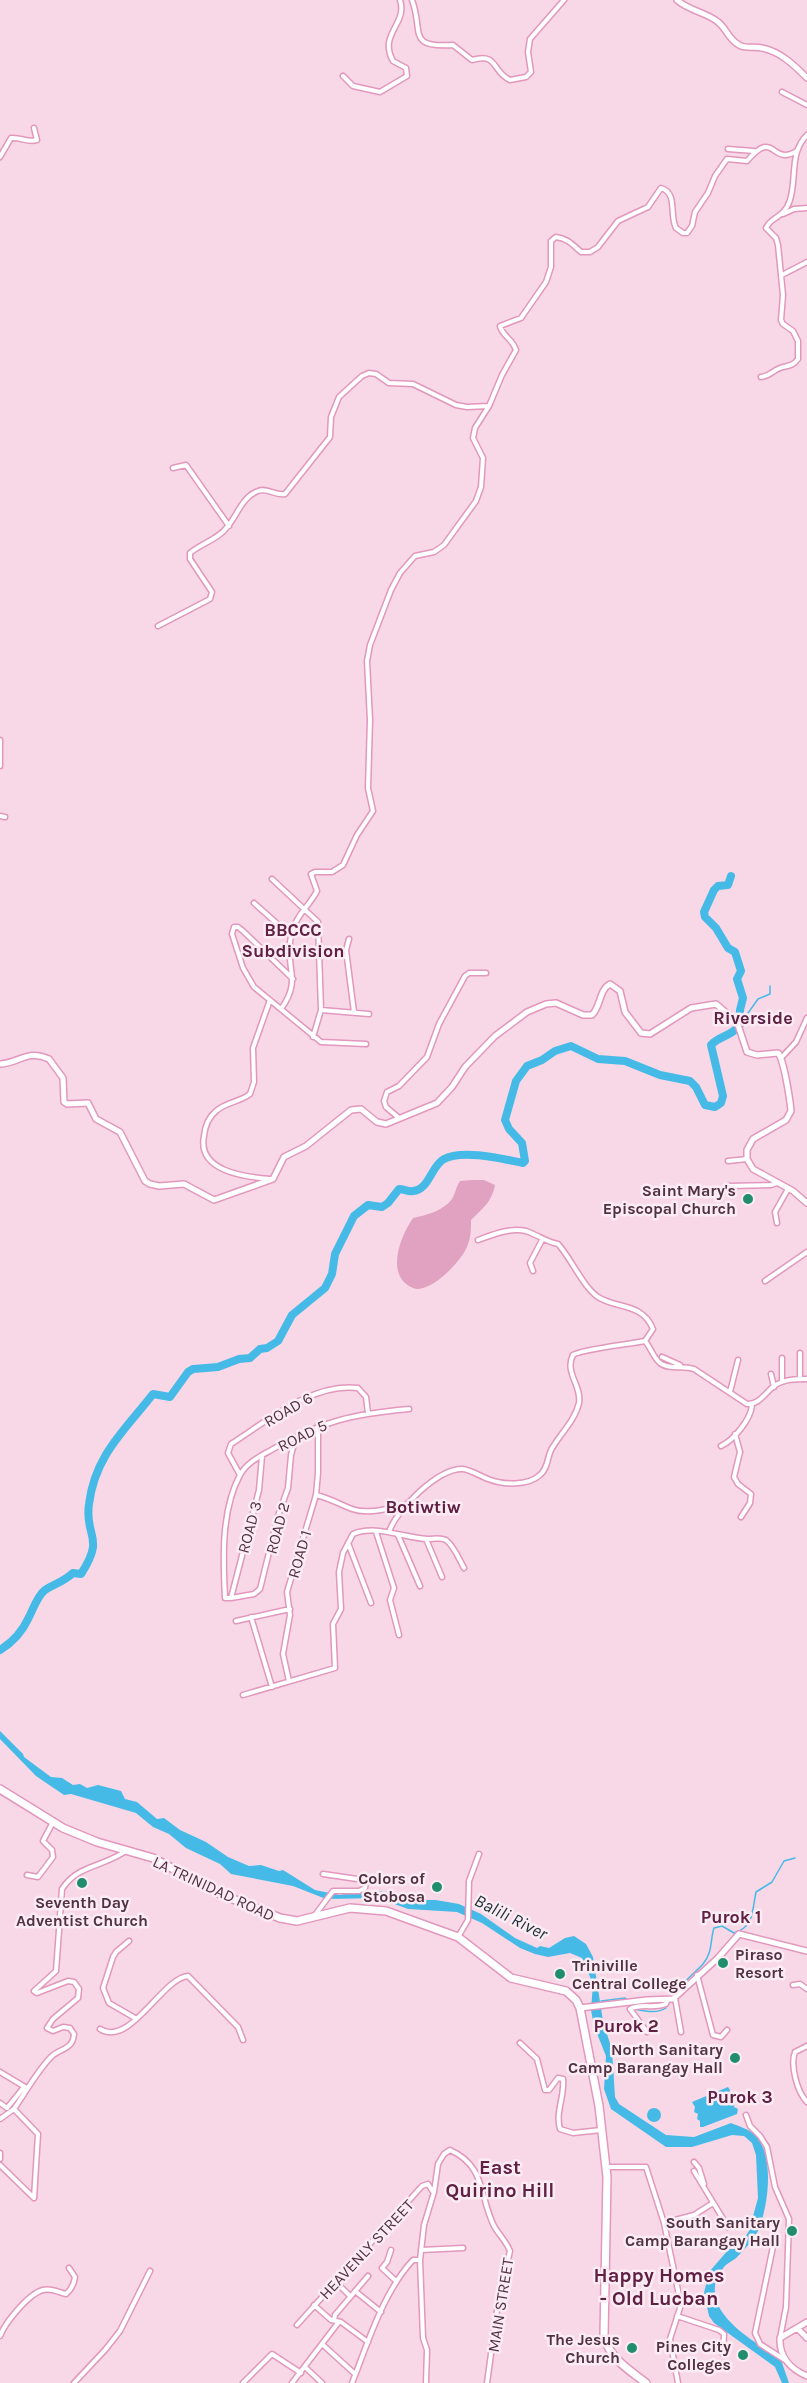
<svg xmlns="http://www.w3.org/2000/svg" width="807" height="2383" font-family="Karla,sans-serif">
  <rect width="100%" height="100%" fill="#f8d8e7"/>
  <path fill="#e1a1c1" d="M472 1180H484L495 1185C492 1202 482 1209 471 1220 471 1228 471 1237 468 1244 464 1259 430 1295 413 1288 384 1276 401 1235 413 1218 427 1215 443 1211 452 1199 455 1194 456 1187 460 1181Z"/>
  <path fill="#46bae7" d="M0 1731 23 1754 24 1757 51 1777 62 1778 73 1785 80 1784 87 1788 98 1785 121 1791 125 1799 137 1802 157 1819 164 1818 180 1830 206 1842 228 1857 249 1866 261 1865 279 1871 283 1870 315 1890 340 1895 361 1891 391 1892 411 1900H436L459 1904 481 1914 515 1938 537 1948 540 1946 549 1948 565 1938 574 1936 586 1944 593 1957 603 2021 612 2050 615 2097 619 2104 666 2135 694 2137 731 2123C738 2126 749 2129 755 2135 776 2156 768 2212 756 2235 752 2241 743 2251 738 2256 734 2261 728 2262 724 2267 692 2306 751 2341 780 2357L789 2383H782L775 2367 714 2323 709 2316 704 2293 709 2272 729 2249H737L749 2231 758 2198 756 2155 752 2143 744 2136 732 2135 692 2147H666L611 2109 604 2089 606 2056 594 2026 591 2010 593 1984 582 1958 570 1953 548 1957 535 1954 520 1948 482 1923 457 1912 408 1909 378 1898 326 1899 293 1886 231 1874 220 1864 186 1848 169 1834 153 1827 136 1813 71 1794 64 1795 36 1776 0 1739Z
    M728 2087 730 2090 729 2093 732 2096V2100L735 2102 734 2107 738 2109 737 2114 703 2127H700V2121L697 2119 698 2114 694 2112 695 2107 692 2102Z
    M647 2115a7 7 0 1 1 14 0a7 7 0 1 1-14 0Z"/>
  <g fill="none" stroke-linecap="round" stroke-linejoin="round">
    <path stroke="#46bae7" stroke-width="1.5" d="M741 1023 758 999 770 994V986
      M677 1992C684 1980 694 1974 703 1964 713 1952 710 1940 714 1928L722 1926 734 1933C754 1927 752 1911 756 1892L772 1882 784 1861 795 1858
      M601 2001 625 1998 628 2001
      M635 2009C645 2011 657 2014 666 2008"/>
    <path stroke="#46bae7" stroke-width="8" d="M0 1650C13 1642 22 1632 28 1619 33 1610 37 1596 45 1590 55 1583 62 1583 73 1573L81 1574C106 1536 84 1537 89 1504 95 1455 125 1430 153 1394L170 1397 188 1372 193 1369 218 1367 239 1359 250 1358 260 1349 267 1348 278 1341 292 1315 325 1288 332 1274 335 1254 354 1216 368 1205 382 1207 388 1203 399 1189C404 1189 408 1192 413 1191 429 1190 431 1166 444 1159 462 1149 503 1159 523 1163L525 1161 522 1143 509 1129 505 1120 516 1081 527 1066 542 1060 555 1051 571 1046 598 1059 625 1061 660 1075 690 1081 696 1087 705 1105 715 1107 721 1103 723 1096 711 1045C720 1035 731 1037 740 1025V1010L743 998 737 979 741 971 735 952 728 948 716 928 705 917 704 912 714 890 718 886 728 885 731 876"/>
    <g stroke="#e297bd" stroke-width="7">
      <path id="street" d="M412 0C424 32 406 48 453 45L472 60C498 52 492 72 510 80L526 77 531 72 528 52 530 39 564 0
        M343 76 353 86 380 92 407 76 406 68 393 61C378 34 408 24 400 0
        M782 92 807 105
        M728 149 754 151
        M0 157 11 138C21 137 28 143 37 140L34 128
        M783 214 794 209 807 208
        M782 275 807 262
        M761 377C770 376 772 371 780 368 788 365 792 367 798 359V341L793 331 783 324 781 320 783 295 778 245 776 238 766 228C771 216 784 219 790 200 797 178 789 153 807 135
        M173 468 186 465 229 526
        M158 626 210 599 212 592 190 559V553C202 543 219 539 228 526 238 514 242 497 258 491 267 487 275 496 285 494L330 437 331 417 339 397 362 376 369 373 376 374 389 383 413 384 456 405 467 407 489 406
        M0 740V766
        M0 816 5 817
        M272 879 318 922 321 1010 313 1037
        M254 903 291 936
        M349 939 346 950 354 1012
        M293 979 243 931 238 927H234L232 934 243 968 254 987 321 1042 366 1044
        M281 1009C303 979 284 967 291 936 296 914 308 908 317 891L311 874 315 872H332L343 865 357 835 373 811 368 788 370 720 367 661 370 645 391 590 400 573 415 556 434 552 444 545 476 501 481 487 483 458 473 438 475 428 489 406 502 375 516 350C513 339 502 336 500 326L521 318 546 282 551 267V241L556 237C567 238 573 245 581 252H590L598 247 618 221 648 207 661 188C678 193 669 215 676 228L683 233H687L692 226 695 212 708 193 715 176 727 159 747 161C776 127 770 167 797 151
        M321 1010 369 1014
        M782 1057 796 1042 807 1018
        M399 1118 386 1107 384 1101 387 1092 399 1086 427 1057 439 1024 465 976 469 973H486
        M728 1161 747 1159
        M270 1179C244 1177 197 1171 204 1136 205 1126 209 1117 216 1111 226 1102 240 1102 250 1094L254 1082 253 1048 270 1000
        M728 1186 771 1185 777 1183
        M777 1223 775 1212 788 1189
        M533 1271 530 1263 542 1240
        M765 1281 807 1252
        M645 1341C651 1348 653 1357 660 1363 668 1370 684 1365 694 1369L747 1404C759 1405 765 1393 774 1386 784 1379 796 1379 807 1379
        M800 1353V1379
        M662 1357 680 1365
        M782 1358V1382
        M771 1374 774 1387
        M730 1392 738 1360
        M735 1434 740 1452 734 1477 738 1484 751 1494 750 1503 741 1517
        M721 1446C734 1440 751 1419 752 1405
        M240 1475 228 1453 231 1444C267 1421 313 1382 358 1388L366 1397 368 1413
        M316 1495C329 1498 339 1504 352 1509 368 1515 389 1508 405 1505
        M376 1532 394 1588 390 1600 399 1635
        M389 1532C396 1510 438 1468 463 1469 471 1470 480 1476 488 1479 503 1485 528 1486 540 1475 548 1468 547 1459 551 1450 559 1435 575 1421 579 1403 582 1386 564 1372 573 1355 582 1349 631 1344 645 1341L653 1329C642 1302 616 1309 598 1297 583 1287 571 1258 558 1244 546 1242 538 1235 526 1231 511 1227 492 1235 478 1240
        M398 1535 420 1586
        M426 1539 442 1577
        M348 1543 371 1603
        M231 1598H225C223 1559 221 1510 240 1475 247 1462 261 1456 273 1449 323 1421 352 1414 409 1409
        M231 1598 254 1594 260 1589 278 1516 288 1488 291 1455 296 1437
        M231 1598 259 1490 262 1456
        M251 1617 272 1687
        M236 1621 290 1609
        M289 1681 283 1654 290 1615 287 1592 316 1495 318 1473V1425
        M243 1695 335 1668 333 1624 341 1609 339 1572 343 1553 353 1534C374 1524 405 1538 427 1539 434 1539 440 1537 446 1540 454 1546 459 1559 464 1568
        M27 1875 38 1877 53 1857 52 1850 43 1841 53 1822
        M315 1915 333 1891H359L365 1888 366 1882 364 1880 323 1874
        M458 1937 468 1920 469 1881 479 1854
        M129 1941 116 1952 113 1957 103 1988 109 2003 135 2018
        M697 1975 713 2035 721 2037 727 2030
        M793 1985 800 1984 807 1989
        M675 1998 681 2032
        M100 2029C130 2048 162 1978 188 1976L238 2027 243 2040
        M647 2032 630 2009C641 2003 655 2009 666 2004L667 2001
        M520 2043 537 2059 545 2090H549L558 2078 563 2079C565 2096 555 2112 560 2129L573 2133 601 2130
        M807 2046 795 2052C790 2065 797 2092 807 2102
        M0 2072 25 2087
        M0 2103 7 2108 24 2087
        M746 2115 750 2126 760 2136 767 2147 775 2187 789 2219 786 2307 780 2338
        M0 2119 14 2109
        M0 2153V2159
        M694 2162 699 2168 704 2184
        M0 2165 34 2198 38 2134 14 2109C26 2092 37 2071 51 2057 60 2048 73 2050 74 2034L70 2028 63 2027 53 2031 47 2028 53 2019 78 1998 79 1989 74 1982 68 1981 37 1993 34 1991 56 1971 62 1889C78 1864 105 1867 127 1850
        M606 2167H646L664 2223 679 2295 680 2308 670 2339 678 2383
        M694 2171 728 2227
        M664 2223 694 2215 713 2203
        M774 2242 755 2333 760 2344 785 2360
        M391 2250 387 2262 382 2268 396 2281
        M421 2250 463 2248
        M337 2283 350 2296
        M355 2291 381 2312
        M314 2305 331 2320 341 2322 368 2342
        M677 2316 719 2330 724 2334 723 2354
        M334 2320 335 2315 368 2276
        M297 2325 422 2186 428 2184 433 2192
        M0 2336C5 2323 28 2294 43 2290 51 2288 58 2292 66 2294 72 2289 74 2284 75 2277L69 2268
        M322 2344 355 2374
        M306 2368 322 2383
        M74 2383 105 2350 120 2331 150 2271
        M243 2383 272 2354 301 2373
        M292 2383 338 2323
        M352 2383C368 2343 383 2292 413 2260H420
        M426 2383 427 2350 423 2338 420 2260 424 2225 434 2192 438 2164 444 2154 450 2150C486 2166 479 2196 494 2226 499 2235 506 2241 510 2251L498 2303 487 2383"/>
    </g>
    <g stroke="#e297bd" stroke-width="8">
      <path id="secondary" d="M677 0C689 11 706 12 718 22 727 29 728 39 739 45 745 49 755 46 762 48 781 52 794 65 807 78
        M0 1064C20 1063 27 1049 49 1059L63 1078 64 1102 67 1104 88 1103 96 1119 120 1132 145 1181 150 1184 159 1186 184 1184 214 1200 273 1179 284 1157 306 1146 351 1110 361 1109 377 1122 386 1124 437 1103 452 1087 465 1067 495 1036 527 1012 546 1004 556 1003 583 1015H592C601 1006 599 990 610 984L620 991 625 1012 641 1033 650 1034 691 1008 716 1004 737 1022 747 1052 757 1055 778 1053C784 1060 790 1100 791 1111L786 1120 753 1139 747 1150V1159L753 1169 793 1191 807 1203
        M580 2008 647 2000 673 1999 718 1958 739 1934 807 1951
        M807 2322 780 2338C779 2356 790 2369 807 2376
        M797 2328 807 2338"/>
    </g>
    <g stroke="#e297bd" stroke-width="10">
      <path id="highway" d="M0 1789 63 1828 97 1842 153 1858 218 1893 280 1918 297 1921 350 1908 386 1911 458 1937 511 1978 566 1991 576 2000 580 2008 599 2106 607 2177 604 2336C610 2359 628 2369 646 2383"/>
    </g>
    <use href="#street" stroke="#fff" stroke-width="4"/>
    <use href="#secondary" stroke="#fff" stroke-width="5"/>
    <use href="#highway" stroke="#fff" stroke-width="7"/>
  </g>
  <g fill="#208e6d" stroke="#fbebf2" stroke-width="2">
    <circle cx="748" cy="1199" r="6"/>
    <circle cx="82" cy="1883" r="6"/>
    <circle cx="437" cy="1887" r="6"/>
    <circle cx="723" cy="1963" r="6"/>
    <circle cx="560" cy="1974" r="6"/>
    <circle cx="735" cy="2058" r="6"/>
    <circle cx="792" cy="2231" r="6"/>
    <circle cx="632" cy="2348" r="6"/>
    <circle cx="743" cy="2355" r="6"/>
  </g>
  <g text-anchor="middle" stroke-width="5" stroke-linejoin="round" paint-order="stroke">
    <g font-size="16" font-weight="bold" fill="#513242" stroke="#fbebf2" text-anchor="end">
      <text x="736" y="1196">Saint Mary's<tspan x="736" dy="18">Episcopal Church</tspan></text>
      <text x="425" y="1884">Colors of<tspan x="425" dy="18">Stobosa</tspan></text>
      <text x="82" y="1908" text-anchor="middle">Seventh Day<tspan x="82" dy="18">Adventist Church</tspan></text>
      <text x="735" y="1960" text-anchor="start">Piraso<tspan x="735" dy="18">Resort</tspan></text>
      <text x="572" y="1971" text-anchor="start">Triniville<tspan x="572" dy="18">Central College</tspan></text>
      <text x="723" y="2055">North Sanitary<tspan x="723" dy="18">Camp Barangay Hall</tspan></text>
      <text x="780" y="2228">South Sanitary<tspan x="780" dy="18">Camp Barangay Hall</tspan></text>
      <text x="620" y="2345">The Jesus<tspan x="620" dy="18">Church</tspan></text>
      <text x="731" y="2352">Pines City<tspan x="731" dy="18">Colleges</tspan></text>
    </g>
    <g font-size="16" fill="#513242" stroke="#fbebf2">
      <text transform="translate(288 1409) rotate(-30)" y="6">ROAD 6</text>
      <text transform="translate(302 1435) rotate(-26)" y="6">ROAD 5</text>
      <text transform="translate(249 1527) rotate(-75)" y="6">ROAD 3</text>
      <text transform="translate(277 1528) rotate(-75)" y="6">ROAD 2</text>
      <text transform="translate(299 1554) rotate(-74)" y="6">ROAD 1</text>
      <text transform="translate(214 1888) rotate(25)" y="6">LA TRINIDAD ROAD</text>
      <text transform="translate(366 2249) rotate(-47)" y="6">HEAVENLY STREET</text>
      <text transform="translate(500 2305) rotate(-81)" y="6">MAIN STREET</text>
    </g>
    <g font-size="18" font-weight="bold" fill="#5f2044" stroke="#fbebf2">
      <text x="293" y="936">BBCCC<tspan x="293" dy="21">Subdivision</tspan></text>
      <text x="753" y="1024">Riverside</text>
      <text x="423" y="1513">Botiwtiw</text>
      <text x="731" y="1923">Purok 1</text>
      <text x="626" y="2032">Purok 2</text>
      <text x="740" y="2103">Purok 3</text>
    </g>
    <g font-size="18" font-style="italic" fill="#1c2f38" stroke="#fbebf2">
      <text transform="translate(511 1917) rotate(27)" y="6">Balili River</text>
    </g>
    <g font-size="20" font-weight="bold" fill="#5f2044" stroke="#fbebf2">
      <text x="500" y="2174">East<tspan x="500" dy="23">Quirino Hill</tspan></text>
      <text x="659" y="2282">Happy Homes<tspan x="659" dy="23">- Old Lucban</tspan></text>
    </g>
  </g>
</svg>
